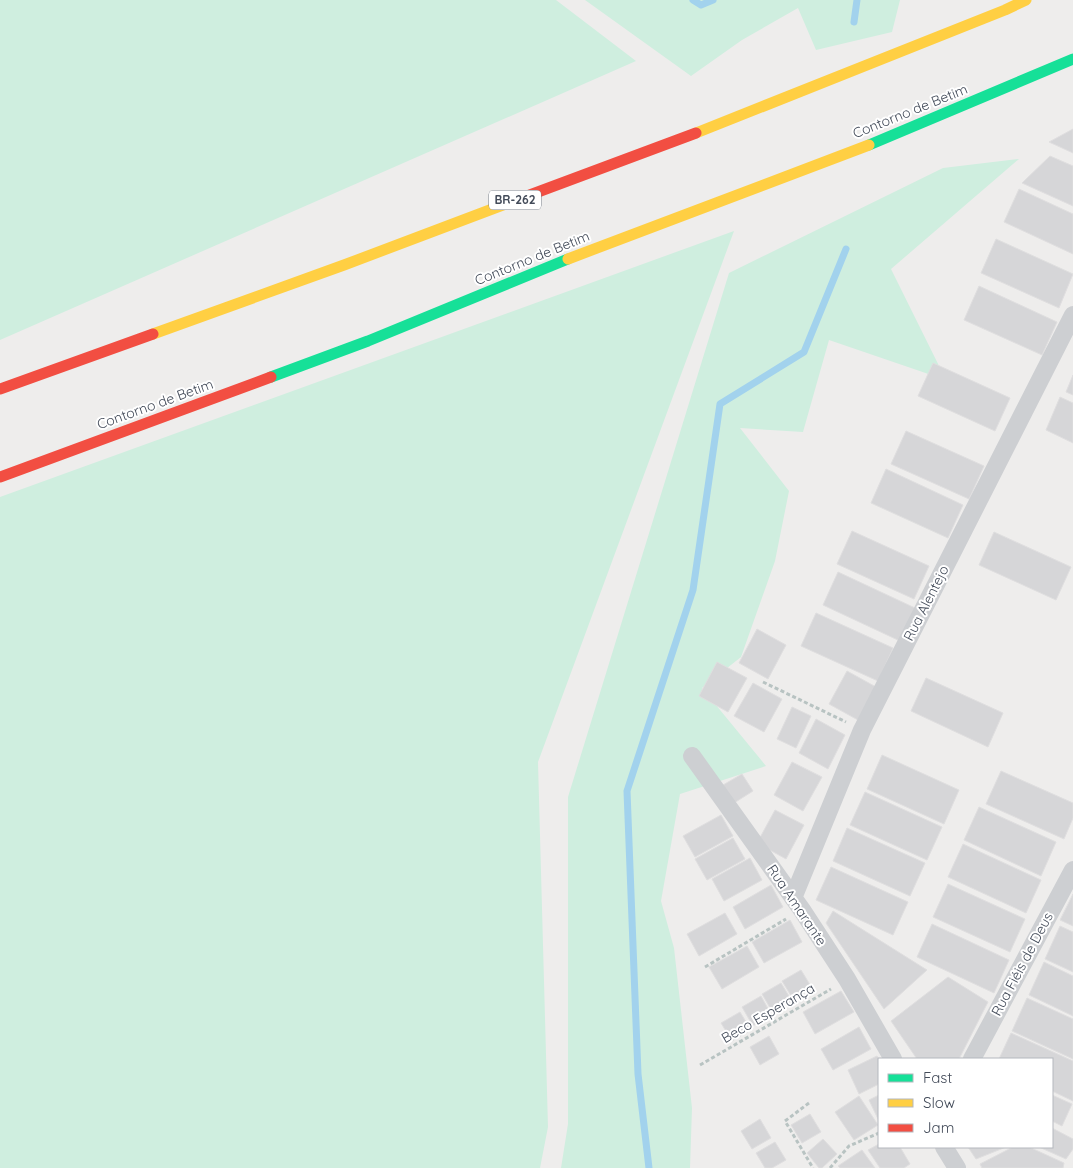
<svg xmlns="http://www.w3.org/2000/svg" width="1073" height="1168" font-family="Quicksand,sans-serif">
  <rect width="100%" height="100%" fill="#eeedec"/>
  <path fill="#cfeedf" d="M0 0H556L636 61 0 340Z
    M585 0H900L892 32 816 50 798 8 742 40 691 76Z
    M1019 159 891 269 946 380 829 340 803 432 740 428 789 491 775 561 741 657 702 688 766 766 680 794 661 901 674 948 692 1108 690 1168H561L568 1124V797L729 273 943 168Z
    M734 231 538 762 548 1127 540 1168H0V497Z"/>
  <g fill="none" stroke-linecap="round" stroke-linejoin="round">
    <path stroke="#a2d2ed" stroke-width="7" d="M693 0 701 5 713 0
      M854 22 857 0
      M649 1168 638 1074 627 791 693 590 720 404 804 352 846 249"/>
  </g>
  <path fill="#d6d6d8" stroke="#dfdedf" d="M1073 129V153L1049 142Z
    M1050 156 1073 166V206L1022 183Z
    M1019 189 1073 214V254L1004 222Z
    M996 239 1073 274 1059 308 981 273Z
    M979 286 1057 322 1042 355 964 320Z
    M933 363 1010 398 995 431 918 396Z
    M1073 375V395L1066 392Z
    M1060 397 1073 403V443L1046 430Z
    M906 431 984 466 969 499 891 464Z
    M886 469 963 505 948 538 871 503Z
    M852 531 929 566 914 599 837 564Z
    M994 532 1071 567 1056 600 979 565Z
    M838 572 915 608 900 641 823 605Z
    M816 613 893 648 878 681 801 646Z
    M757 629 786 645 768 679 739 663Z
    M717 662 747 678 728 712 699 696Z
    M847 671 876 687 858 720 829 704Z
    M926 678 1003 713 988 747 911 711Z
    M753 683 782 699 764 732 734 716Z
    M792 707 811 716 796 748 777 739Z
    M816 719 845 735 828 769 799 753Z
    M882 755 959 790 944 824 867 789Z
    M792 762 822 777 803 811 774 795Z
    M1001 771 1073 803V818L1064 839 986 804Z
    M742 774 753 791 734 803 723 785Z
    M865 792 942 827 927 860 850 825Z
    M979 807 1056 842 1041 876 964 840Z
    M775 810 804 825 786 859 757 843Z
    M721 815 733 836 695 857 683 836Z
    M847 828 925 863 910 896 833 861Z
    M733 838 745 859 707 880 695 859Z
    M963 844 1041 880 1026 913 948 877Z
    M750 858 762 880 724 901 712 879Z
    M831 867 908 902 893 935 816 900Z
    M948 884 1025 919 1010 952 933 917Z
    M771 885 783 907 745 929 733 907Z
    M1073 894V926L1060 920Z
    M833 911 927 970 884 1009 826 923Z
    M725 913 737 934 699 956 687 934Z
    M790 920 802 942 764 963 752 942Z
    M932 924 1009 960 994 993 917 957Z
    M1060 926 1073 932V972L1045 959Z
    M747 946 759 967 722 989 709 967Z
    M1044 962 1073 976V1016L1029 995Z
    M801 970 812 988 793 999 782 981Z
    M948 977 988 1002 959 1059H917L891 1021Z
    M781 983 792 1001 773 1013 762 994Z
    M841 991 854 1012 815 1034 803 1012Z
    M761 996 771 1014 753 1026 742 1007Z
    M1027 998 1073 1019V1059L1012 1031Z
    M740 1012 751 1030 732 1041 721 1023Z
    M859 1027 871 1049 833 1070 821 1049Z
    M1011 1033 1073 1061V1101L1052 1091V1059H999Z
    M769 1036 779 1054 760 1065 750 1047Z
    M877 1056 879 1061V1084L859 1094 848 1070Z
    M879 1095V1121L869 1100Z
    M1052 1095 1072 1104 1062 1126 1052 1121Z
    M859 1096 878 1125 854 1140 835 1112Z
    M810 1114 821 1132 802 1143 791 1125Z
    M760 1119 771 1138 752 1149 741 1131Z
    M1052 1128 1073 1139V1149L1066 1159 1039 1147H1052Z
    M823 1139 837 1154 822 1168H819L807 1153Z
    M775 1142 786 1160 772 1168H765L756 1153Z
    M879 1144V1147H900L910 1164 904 1168H880L868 1150Z
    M968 1147H1006L976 1159Z
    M1013 1147H1029L1064 1163 1063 1168H982L980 1164Z
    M862 1150 875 1168H840L838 1166Z"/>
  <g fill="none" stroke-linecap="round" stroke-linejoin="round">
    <path stroke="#b8c3c2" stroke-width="3" stroke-dasharray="4 2.5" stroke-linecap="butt" d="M763 682 846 722
      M705 967 786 919
      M700 1065 831 989
      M809 1103 785 1121 813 1168
      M830 1168 849 1146 879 1133"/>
    <path stroke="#cdcfd2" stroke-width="18" d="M692 756 802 910 847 979 893 1059
      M793 898 862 730 1073 315
      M972 1059 1073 870
      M944 1147 957 1168"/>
    <path stroke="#16e098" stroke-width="11" d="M869 145 1073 59
      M271 377 368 341 568 259"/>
    <path stroke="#ffcf43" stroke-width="11" d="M696 133 1005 10 1026 0
      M568 259 869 145
      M153 334 344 265 511 202"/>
    <path stroke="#f24e42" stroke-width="11" d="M511 202 696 133
      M0 389 153 334
      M0 477 271 377"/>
  </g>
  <g text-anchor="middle" stroke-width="4" stroke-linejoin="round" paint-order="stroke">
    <rect fill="#fff" stroke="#7b818b" stroke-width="1" x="489" y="190.5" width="52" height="19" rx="4"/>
    <g font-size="12" font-weight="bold" fill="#434b59">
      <text x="515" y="204">BR-262</text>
    </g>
    <g font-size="14" fill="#434b59" stroke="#fff">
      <text transform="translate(910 111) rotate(-22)" y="5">Contorno de Betim</text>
      <text transform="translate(532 258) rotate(-22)" y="5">Contorno de Betim</text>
      <text transform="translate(155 404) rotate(-20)" y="5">Contorno de Betim</text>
      <text transform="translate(926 603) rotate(-63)" y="5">Rua Alentejo</text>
      <text transform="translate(797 905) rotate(56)" y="5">Rua Amarante</text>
      <text transform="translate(1022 964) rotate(-62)" y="5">Rua Fiéis de Deus</text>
      <text transform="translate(768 1013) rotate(-30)" y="5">Beco Esperança</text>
    </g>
  </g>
  <rect x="878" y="1058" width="175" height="90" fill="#ffffff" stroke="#b4b7bd"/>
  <rect x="888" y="1074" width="25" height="8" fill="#16e098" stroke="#b4b7bd"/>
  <text x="923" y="1083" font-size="15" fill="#434b59">Fast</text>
  <rect x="888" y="1099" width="25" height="8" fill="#ffcf43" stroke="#b4b7bd"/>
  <text x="923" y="1108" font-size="15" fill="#434b59">Slow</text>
  <rect x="888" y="1124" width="25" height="8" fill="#f24e42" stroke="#b4b7bd"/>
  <text x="923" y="1133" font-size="15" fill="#434b59">Jam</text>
</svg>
